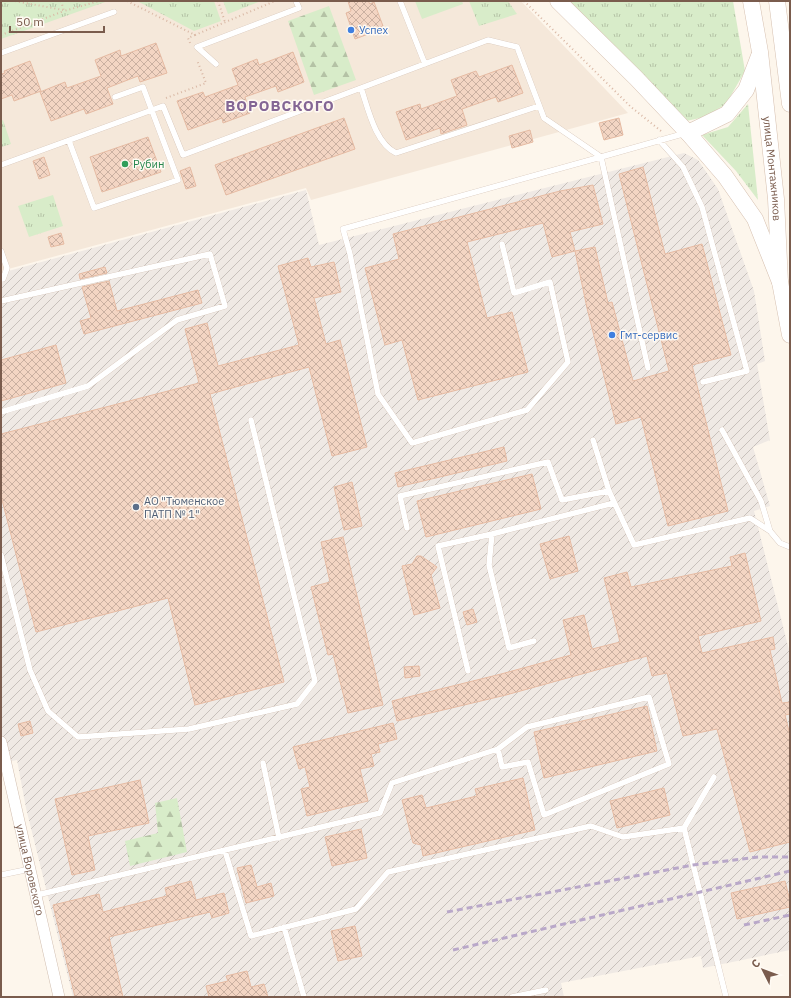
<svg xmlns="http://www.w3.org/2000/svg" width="791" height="998" font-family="'IBM Plex Sans',sans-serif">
  <defs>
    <pattern id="industrial-furrows" width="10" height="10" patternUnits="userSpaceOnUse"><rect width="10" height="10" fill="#efe9e4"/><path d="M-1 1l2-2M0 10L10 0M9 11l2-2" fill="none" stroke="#c7c0bb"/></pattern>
    <pattern id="grass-tufts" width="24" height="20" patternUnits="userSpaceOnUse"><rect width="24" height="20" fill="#d8ecc9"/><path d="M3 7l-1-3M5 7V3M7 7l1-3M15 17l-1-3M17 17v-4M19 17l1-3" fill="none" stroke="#b4c2a5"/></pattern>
    <pattern id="forest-firs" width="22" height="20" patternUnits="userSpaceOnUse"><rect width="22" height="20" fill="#d8ecc9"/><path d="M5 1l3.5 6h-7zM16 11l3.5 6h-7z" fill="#b4c2a5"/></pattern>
    <pattern id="building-cross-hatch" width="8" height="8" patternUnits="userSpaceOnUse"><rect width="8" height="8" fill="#f3d5c3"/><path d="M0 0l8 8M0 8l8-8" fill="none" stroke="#cab0a1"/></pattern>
  </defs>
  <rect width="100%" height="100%" fill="#fdf6ec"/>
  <path fill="#f5e8da" d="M1 1H521L628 113 311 200 306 188 1 271Z"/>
  <path fill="url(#industrial-furrows)" d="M684 153 698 160 718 189 754 291 765 361 757 364 770 440 753 447 770 506 754 511 790 654V950L703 968 701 956 561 983 564 997H73L26 808 17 760 1 763V273L306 190 319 245Z"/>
  <path fill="url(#grass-tufts)" d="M1 1H108L1 39Z
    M137 1H214L221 21 194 31Z
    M223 1H261L228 14Z
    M469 1H508L517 14 479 26Z
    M569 1H733L745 71 726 104 705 117 686 121Z
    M748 104 758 200 736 171 702 135 728 127Z
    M3 120 11 144 1 147V121Z
    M53 195 63 226 29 237 18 206Z"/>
  <path fill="url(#forest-firs)" d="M329 6 356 80 314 95 288 21Z
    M177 798 187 852 130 866 125 841 158 833 155 803Z"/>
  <path fill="#d8ecc9" d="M415 1H462L463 4 422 19Z"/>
  <path fill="url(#building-cross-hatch)" stroke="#e6bba3" d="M348 1H368L370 4 374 2 383 26 370 31 371 33 355 39 346 13 351 11Z
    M156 43 167 73 140 82 138 76 107 88 113 104 86 114 84 109 51 121 40 92 65 82 67 88 101 76 95 60 120 50 121 56Z
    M293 52 304 82 278 92 276 86 245 97 250 113 223 123 222 118 188 130 177 101 203 92 205 97 238 85 232 69 257 59 259 65Z
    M30 61 41 91 14 101 12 95 1 99V74L5 73 4 71Z
    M512 65 523 93 498 102 496 97 462 109 467 125 441 134 440 128 406 140 396 112 420 104 421 109 457 96 451 80 476 71 479 77Z
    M344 118 355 149 226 195 215 165Z
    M619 118 623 135 604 140 599 123Z
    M530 130 533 142 512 148 509 136Z
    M148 137 161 172 102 192 90 157Z
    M44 157 50 175 39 179 33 161Z
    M190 167 196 186 186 189 180 171Z
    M643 167 665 254 702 244 731 355 692 365 728 511 668 526 641 417 616 424 587 308 575 251 595 247 608 303 612 302 633 381 669 371 619 174Z
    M593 185 603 224 570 232 575 251 552 257 543 223 467 242 487 318 512 312 528 372 418 400 402 340 385 345 365 268 399 259 393 234 560 191Z
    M61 233 64 244 51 247 48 237Z
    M308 258 311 267 334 262 341 292 314 298 326 344 340 340 367 447 332 456 309 367 210 394 284 682 195 705 168 598 36 632 1 496V434L199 383 185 329 207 323 218 366 299 345 278 266Z
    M105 267 107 273 80 279 79 274Z
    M109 281 117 311 198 290 202 303 84 334 80 321 91 318 82 287Z
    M56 345 66 383 1 401V360Z
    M504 447 507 461 398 487 395 473Z
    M532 474 541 509 426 537 417 501Z
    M352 482 362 526 344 530 334 487Z
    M569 536 578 571 550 579 540 544Z
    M343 537 383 705 348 713 333 654 328 655 311 587 330 582 321 542Z
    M745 553 761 621 698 636 702 653 773 637 775 649 770 650 782 703 790 702V714L785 715 790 735V842L750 852 717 729 683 736 667 673 652 676 647 656 506 695 397 721 392 701 501 674 571 655 563 620 584 615 592 649 620 642 604 578 627 572 631 587 732 566 730 557Z
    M417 556H421L437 567 431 575 440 608 414 615 402 566 412 564Z
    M473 609 477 622 467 625 463 612Z
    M419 666 420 676 405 678 404 667Z
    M647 706 657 751 544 778 534 732Z
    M30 721 33 733 21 736 18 724Z
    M393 723 397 739 378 744 380 752 371 754 374 766 360 769 368 801 307 816 301 789 310 787 305 767 299 769 293 747Z
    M523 778 535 830 423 856 421 845 413 843 402 800 422 795 426 808 477 796 475 789Z
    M140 780 149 823 88 836 95 870 72 875 55 799Z
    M664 788 670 815 617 828 610 801Z
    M361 829 367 858 332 866 325 837Z
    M251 865 257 887 271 883 274 896 246 903 237 868Z
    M191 881 196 900 224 893 229 913 212 918 210 912 109 937 123 997H75L53 905 99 894 103 912 167 896 165 888Z
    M785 881 790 901V907L737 919 731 893Z
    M355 926 362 956 338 961 331 931Z
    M247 971 251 987 264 984 268 997H209L206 986 228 981 226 976Z"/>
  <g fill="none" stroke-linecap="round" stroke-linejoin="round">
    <g stroke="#d1beb0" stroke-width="6">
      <path id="lane" d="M400 1 425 64
        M1 53 114 12
        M216 64 197 47 299 8 296 1
        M361 88 488 40 517 47 544 118 601 157 343 229 350 254 378 394 412 443 527 410 568 362 550 282 514 293 502 244
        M659 140 683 167 702 207 747 371 703 382
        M69 141 94 208 178 180 143 87 115 97
        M1 165 163 106 183 155 361 88C368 108 375 143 396 153L539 106
        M1 251 7 268 3 279H1
        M1 301 210 254 225 306 177 320 88 386 1 412
        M648 368 601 157 686 133
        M722 430 761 501 770 531
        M593 440 609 491 634 545 750 518 770 531 780 543 790 547
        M407 528 400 496 548 462 562 500 609 491
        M492 534 489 565 509 648 534 641
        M1 555 30 670 48 711 78 737 189 729 297 704 315 681 251 420
        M468 671 438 546 492 534 614 503
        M263 763 279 838
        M684 828 726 997
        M225 851 251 936 356 909 388 872 591 826 623 837 684 828 714 777
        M1 875 30 869
        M37 895 380 813 392 783 498 749 527 727 649 697 669 764 544 815 528 762 502 767 498 749
        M284 927 304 997
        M512 997 546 990"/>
    </g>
    <g stroke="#d1beb0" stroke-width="12">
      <g id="street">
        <path id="s1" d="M1 742 59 997"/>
      </g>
    </g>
    <g stroke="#d6c0b0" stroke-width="17">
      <g id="secondary">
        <path d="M558 1 636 78 688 133 725 176 755 219 780 282"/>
        <path id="s2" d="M751 1 760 52 776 199 780 282 790 335"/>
        <path d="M777 1 790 104"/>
        <path d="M688 133 727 114 746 90 759 56"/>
      </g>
    </g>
    <path stroke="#d9b8a5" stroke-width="2" stroke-dasharray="1 3" stroke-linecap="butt" d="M15 1 63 10
      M61 1 64 11 99 1
      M127 1 195 35 275 1
      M218 1 225 22
      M524 1 631 107 661 131
      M1 35 64 11
      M190 43 188 38 195 35
      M166 98 206 83 197 60"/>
    <use href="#lane" stroke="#fff" stroke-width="5.5"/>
    <use href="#street" stroke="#fff" stroke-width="11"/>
    <use href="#secondary" stroke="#fff" stroke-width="16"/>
    <path stroke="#b9a8c9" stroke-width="3" stroke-dasharray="6 4" stroke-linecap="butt" d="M447 912 693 865 758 857H790
      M744 925 790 915
      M453 950 790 871"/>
  </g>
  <g fill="#3f7fe0" stroke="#fffaf3" stroke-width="1.5">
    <circle cx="351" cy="30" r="4"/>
    <circle cx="612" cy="335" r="4"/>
  </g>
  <circle fill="#2e9e5b" stroke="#fffaf3" stroke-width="1.5" cx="125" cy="164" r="4"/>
  <circle fill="#5c6f8a" stroke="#fffaf3" stroke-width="1.5" cx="136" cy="507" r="4"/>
  <g text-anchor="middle" stroke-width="3" stroke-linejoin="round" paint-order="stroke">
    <g font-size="11" fill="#366cbe" stroke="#fffaf3" text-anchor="start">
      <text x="359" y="34">Успех</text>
      <text x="620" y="339">Гмт-сервис</text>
    </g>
    <g font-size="11" fill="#27864d" stroke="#fffaf3" text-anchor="start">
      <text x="133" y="168">Рубин</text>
    </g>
    <g font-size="11" fill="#7a5c4d" stroke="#fffaf3">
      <text dy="4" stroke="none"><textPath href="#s2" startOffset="169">улица Монтажников</textPath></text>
      <text dy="4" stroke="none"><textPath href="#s1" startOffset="131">улица Воровского</textPath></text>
    </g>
    <g font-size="11" fill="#4e5e75" stroke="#fffaf3" text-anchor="start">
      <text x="144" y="505">АО "Тюменское<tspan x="144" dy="13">ПАТП № 1"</tspan></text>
    </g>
    <g font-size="15" font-weight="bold" letter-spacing="1" fill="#846695" stroke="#fffaf3">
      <text x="280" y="111">ВОРОВСКОГО</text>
    </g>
  </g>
  <rect width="791" height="998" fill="none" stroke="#7a5c4d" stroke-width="4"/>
  <g transform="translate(763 970) rotate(312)" stroke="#fffaf3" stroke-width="3" paint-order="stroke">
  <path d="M0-3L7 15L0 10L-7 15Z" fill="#7a5c4d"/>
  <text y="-6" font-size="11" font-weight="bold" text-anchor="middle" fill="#7a5c4d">С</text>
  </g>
  <path d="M10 26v6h94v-6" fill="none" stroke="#7a5c4d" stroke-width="2"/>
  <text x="16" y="26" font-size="12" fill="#7a5c4d" stroke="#fffaf3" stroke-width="3" paint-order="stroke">50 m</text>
</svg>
